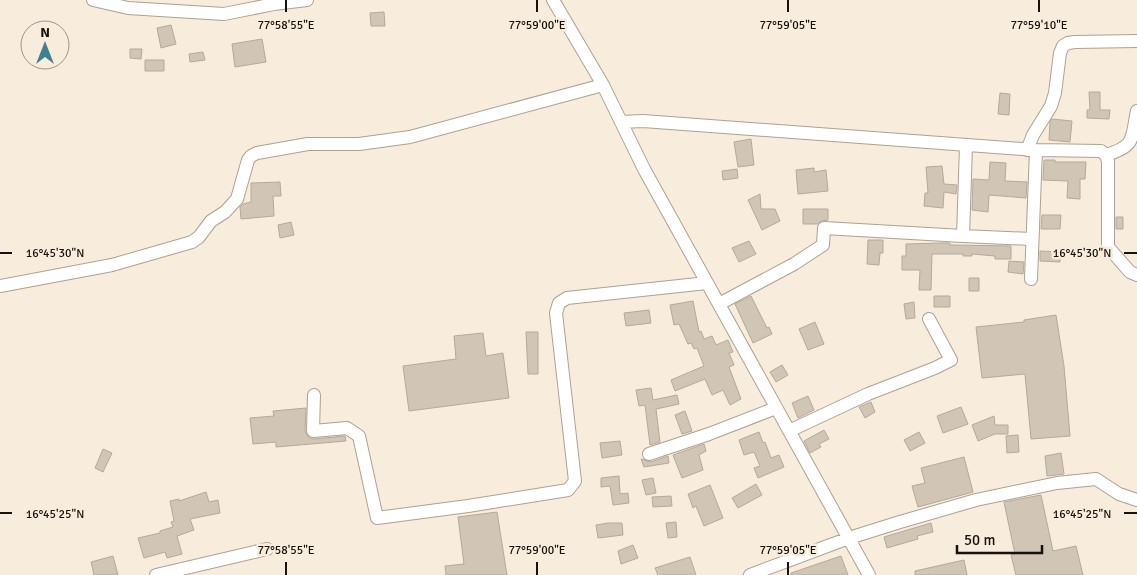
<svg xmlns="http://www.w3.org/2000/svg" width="1137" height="575" font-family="Signika,sans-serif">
  <rect width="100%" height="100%" fill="#f8ecdc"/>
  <path fill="#d1c5b6" stroke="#b4a99a" d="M384 12 385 26H371L370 13Z
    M171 25 176 44 161 48 157 28Z
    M262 39 266 62 235 67 232 44Z
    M130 49H142L141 59 130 58Z
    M203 52 205 60 190 62 189 54Z
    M145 60H164V71H145Z
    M1089 92H1100V110H1110L1109 119 1087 118V110H1090Z
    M1000 93 1010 94 1009 115 998 114Z
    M1052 119 1072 121 1070 142 1049 140 1050 122Z
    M751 139 754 165 738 167 734 142Z
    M1044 160H1055V162H1086L1085 179H1080V199L1067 198 1068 181 1043 180Z
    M990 162 1006 163 1005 181 1027 182 1026 198 989 195 988 212 972 210 973 179 989 180Z
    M942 166 944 184 957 185 956 194 944 192 943 208 924 206 925 193H928L926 167Z
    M814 168V172L826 170 828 191 798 194 796 170Z
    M737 169 738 178 723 180 722 171Z
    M280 182 281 196H273L274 216 241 219 240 207 243 204 251 202V183Z
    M760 194 761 209H775L780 221 762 230 748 200Z
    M803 209H828V220L821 221 817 224H803Z
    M1042 215H1061L1060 229H1041Z
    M1116 217H1123V229H1116Z
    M291 222 294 235 280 238 278 225Z
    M868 240H883V253H880L879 265 867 264Z
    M749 241 756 254 739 262 732 248Z
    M941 243H950V245L1011 246V259H995V256L972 254V256H963V254H932L931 290H919L920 270H902V256H906V244Z
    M1040 251 1060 252V262L1040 261Z
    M1009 261 1024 262 1023 274 1008 272Z
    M969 278H979V291H969Z
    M751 296 767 328 769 327 772 334 753 343 735 304Z
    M934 296H950V307H934Z
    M693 301 699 332 701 331 704 339 712 336 716 345 728 340 733 352 729 353 734 365 729 367 741 399 730 405 723 390 712 395 705 379 675 391 671 380 704 366 697 348 694 349 691 343 688 344 679 324 674 325 670 305Z
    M914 302 915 318 906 319 904 304Z
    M649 310 651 323 626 326 624 313Z
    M1056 315 1064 366 1070 436 1031 439 1025 374 982 378 976 327 1024 322V320Z
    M815 322 824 344 808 350 799 329Z
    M526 332H538V374H528Z
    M483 333 486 356 503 353 509 398 409 411 403 366 456 359 454 336Z
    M782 365 788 375 776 382 770 372Z
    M651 388 653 400 677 395 679 404 656 409 660 442 650 445 645 405 639 406 636 390Z
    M808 396 814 410 798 418 792 403Z
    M871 402 875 412 865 418 859 407Z
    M961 407 968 424 943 433 937 416Z
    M306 408 305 431 309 438 314 439 345 436 346 441 276 447V442L253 444 250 418 274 416 273 411Z
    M685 411 692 431 682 434 675 415Z
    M994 416 995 425H1008V434H995L978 441 972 425Z
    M824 430 829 439 819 444 821 447 810 453 804 441Z
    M759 432 763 443 765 442 771 458 779 455 784 467 758 478 754 468 760 466 754 452 744 455 739 440Z
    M919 432 925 443 910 451 904 440Z
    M1018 435 1019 452 1007 453 1006 436Z
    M620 441 622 455 602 458 600 443Z
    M704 444 706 451 699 455 703 470 682 478 673 455Z
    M103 449 112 453 103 472 95 468Z
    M1061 453 1064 474 1047 476 1045 456Z
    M668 456 669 463 644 467 641 459 651 462Z
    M964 457 973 492 918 507 912 486 925 483 921 468Z
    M619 476 620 494 628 493 629 503 613 505 610 486 601 487V478Z
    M653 478 656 493 646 495 642 480Z
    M756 484 762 495 738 508 732 498Z
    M710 485 723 518 704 526 696 506 693 508 688 494Z
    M206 492 209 502 218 500 220 513 190 519 194 530 177 536 182 554 167 558 165 552 144 558 138 538 160 533V531L173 527 171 522 174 521 170 501 179 499V501Z
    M1041 495 1053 551 1076 546 1083 575H1016L1011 555 1015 554 1004 502Z
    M671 496 672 506 653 507 652 497Z
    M497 512 507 575H446L445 566 464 564 458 517Z
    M676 522 677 537 668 538 666 523Z
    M608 523H622L623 535 598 538 596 525Z
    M931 523 933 532 917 536 918 539 887 548 884 537Z
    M633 545 638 558 621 564 618 551Z
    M113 556 118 575H94L91 562Z
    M841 556 848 575H791V573Z
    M690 557 696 575H658L655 568Z
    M964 560 967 575H915V571Z"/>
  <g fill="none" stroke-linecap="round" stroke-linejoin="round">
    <g stroke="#ada193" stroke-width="14">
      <path id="minor" d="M93 0 128 8 224 14 274 4 307 0
        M553 0 603 85 644 169 869 575
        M621 122 643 121 1036 150 1101 151 1106 155 1108 161V247L1130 272 1137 275
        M1027 150 1033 135 1051 106 1055 93 1060 53 1063 46 1068 43 1075 42 1137 41
        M1106 155C1136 146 1131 139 1137 111
        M963 236 1032 239
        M1031 279 1036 150
        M0 286 112 265 192 242 199 237 211 221 225 212 237 199 248 160 251 156 257 153 308 144H359L410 137 603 85
        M719 304 794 264 823 245 824 228 963 236 966 146
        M314 395 313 431 347 428 359 436 377 518 468 506 568 490 575 481 556 313 559 303 567 298 707 283
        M789 431 868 394 935 368 951 360 929 319
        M649 454 709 434 776 408
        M156 575 267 549
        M750 575 849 538 900 522 976 500 1057 483 1096 479 1119 494 1137 500"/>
    </g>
    <use href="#minor" stroke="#fff" stroke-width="12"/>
  </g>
  <path fill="none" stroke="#16120d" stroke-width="2" d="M286 0V12M537 0V12M788 0V12M1039 0V12M0 253H12M1124 253H1137M0 513H12M1124 513H1137M286 562V575M537 562V575M788 562V575"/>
  <g font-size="12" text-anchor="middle" fill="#16120d" stroke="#f8ecdc" stroke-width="5" stroke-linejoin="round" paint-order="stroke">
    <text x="286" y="29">77°58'55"E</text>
    <text x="537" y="29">77°59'00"E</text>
    <text x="788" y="29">77°59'05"E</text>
    <text x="1039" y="29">77°59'10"E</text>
    <text x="55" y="257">16°45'30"N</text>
    <text x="1082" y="257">16°45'30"N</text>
    <text x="55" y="518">16°45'25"N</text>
    <text x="1082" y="518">16°45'25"N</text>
    <text x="286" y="554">77°58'55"E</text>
    <text x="537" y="554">77°59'00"E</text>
    <text x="788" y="554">77°59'05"E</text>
  </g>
  <g transform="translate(45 45)"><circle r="24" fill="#f8ecdc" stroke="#9e9589"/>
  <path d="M0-4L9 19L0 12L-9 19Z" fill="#3e8291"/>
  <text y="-8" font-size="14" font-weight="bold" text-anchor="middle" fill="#16120d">N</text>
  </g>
  <path d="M957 545v8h85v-8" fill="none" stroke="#16120d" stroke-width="2.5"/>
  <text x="964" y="545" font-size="15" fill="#16120d" stroke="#f8ecdc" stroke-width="4" paint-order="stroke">50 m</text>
</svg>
